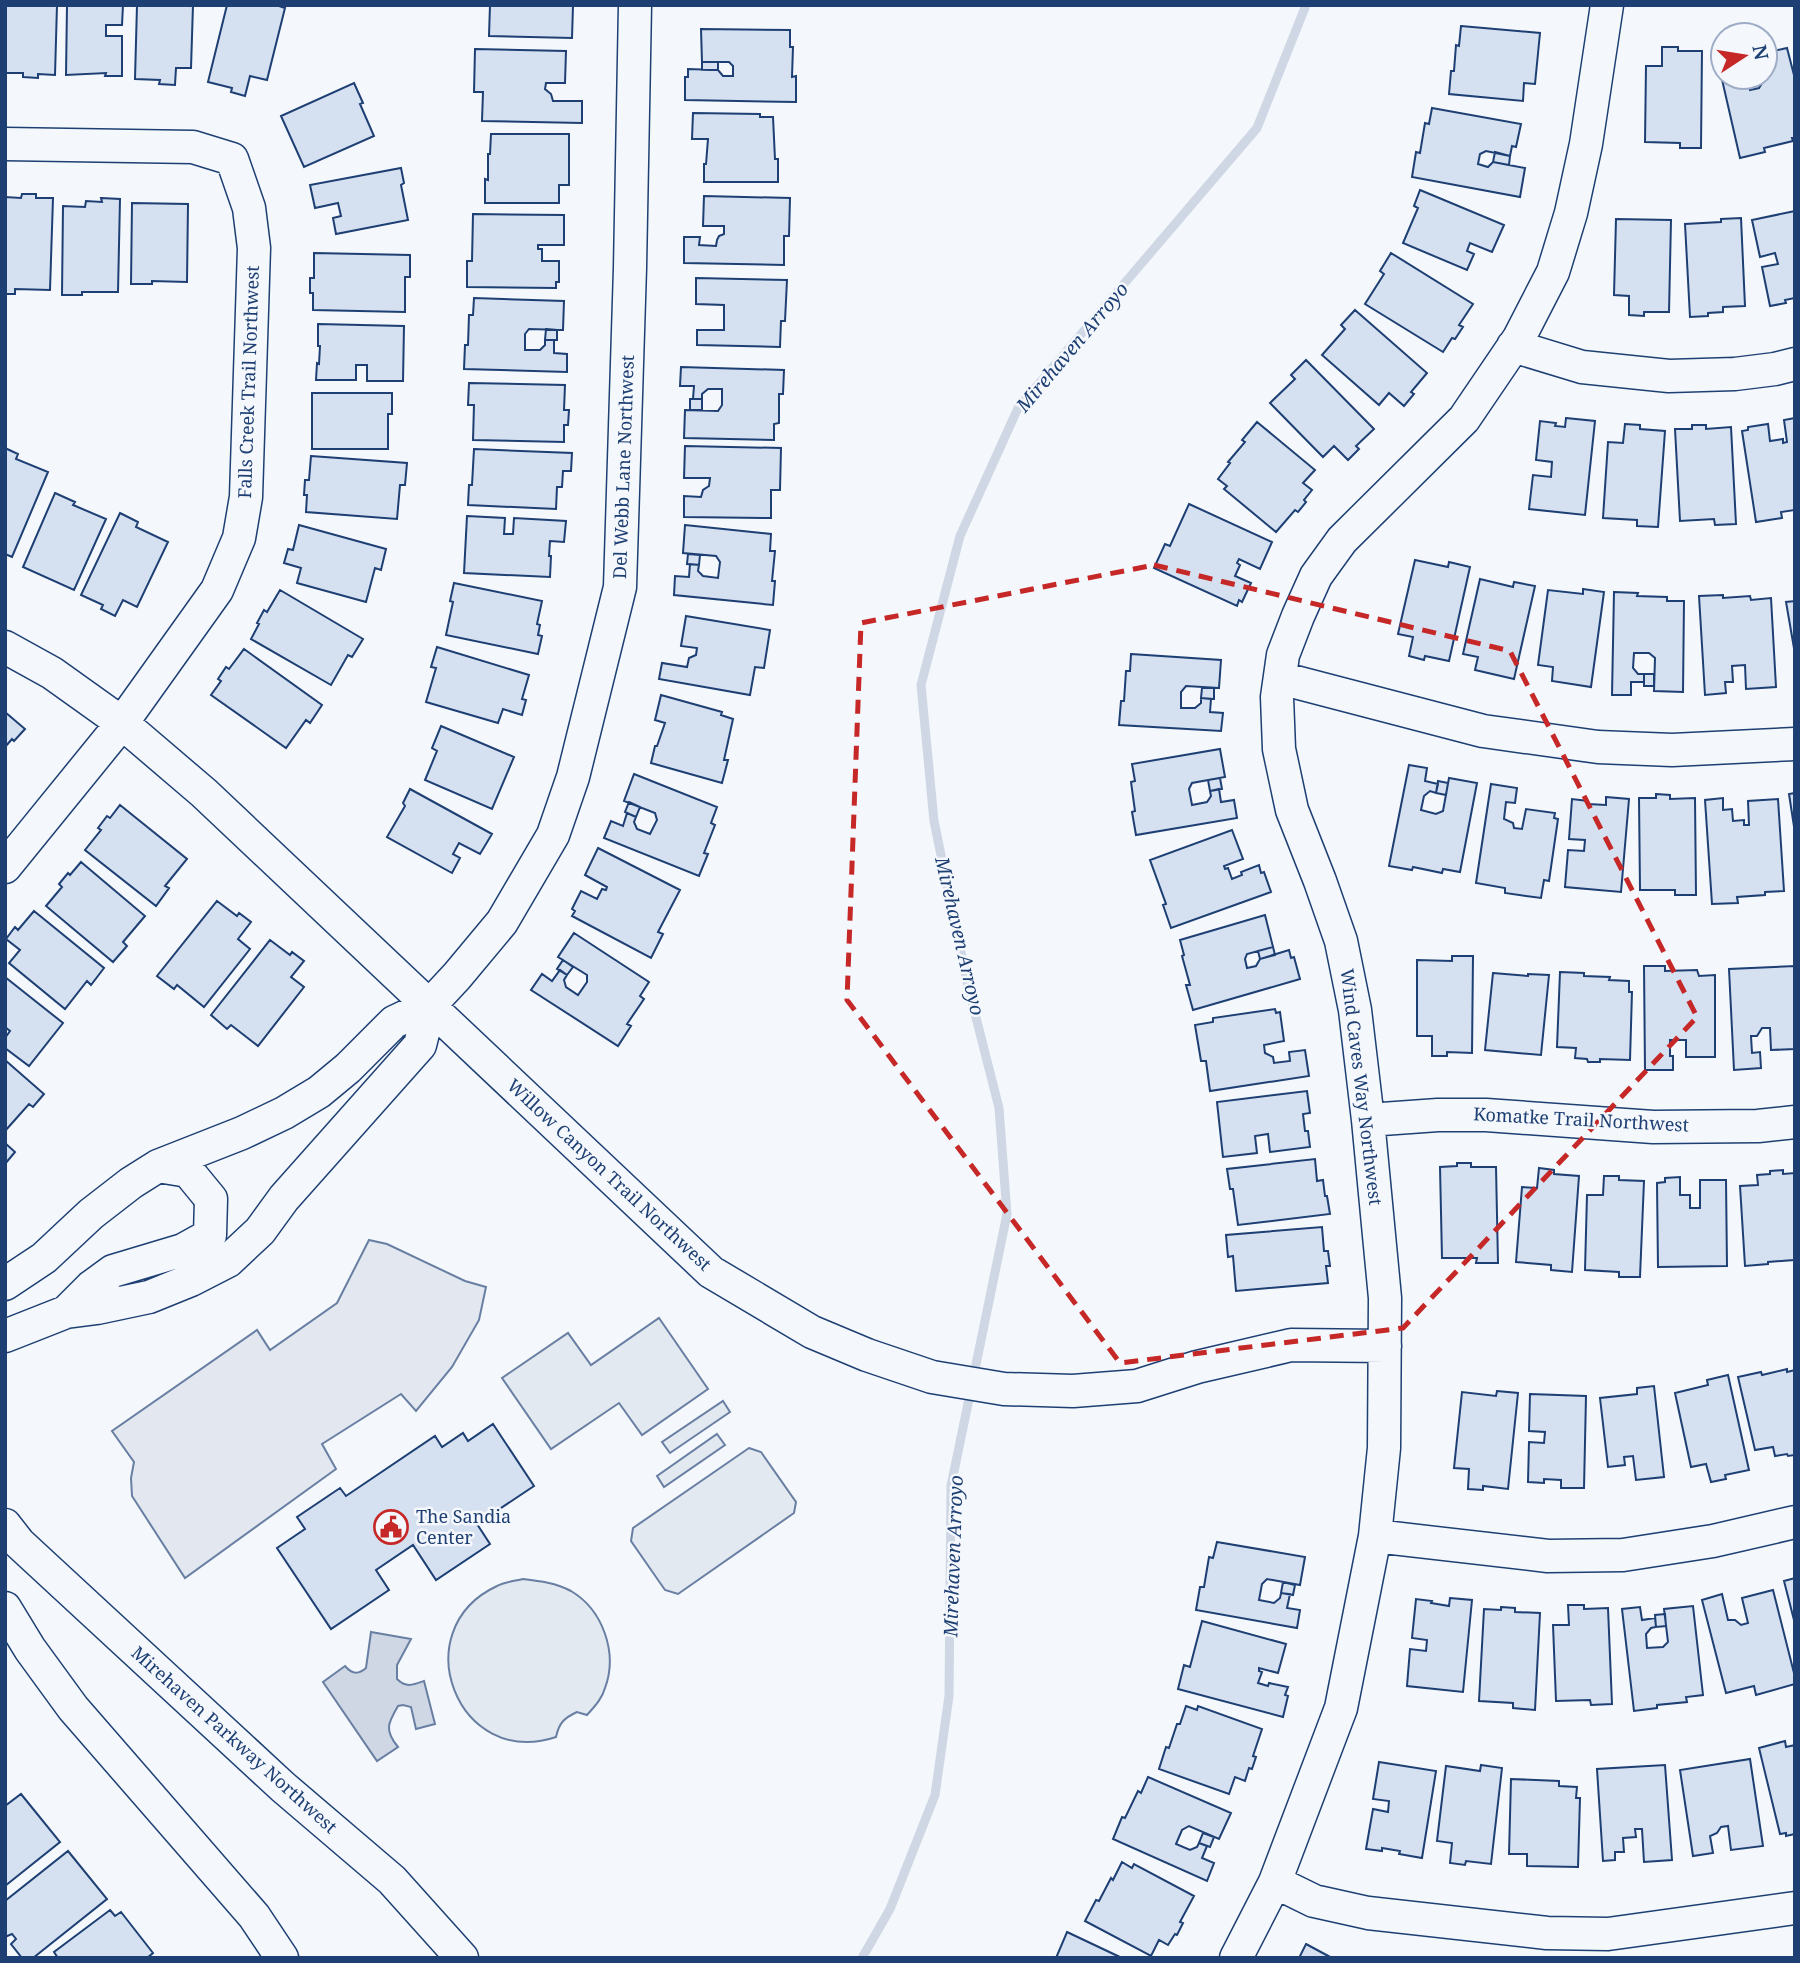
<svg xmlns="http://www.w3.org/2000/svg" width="1800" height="1963" font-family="'Noto Serif',serif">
  <rect width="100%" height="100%" fill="#f4f7fb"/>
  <path fill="#e3e9f0" stroke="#687fa3" stroke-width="2" d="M659 1318 708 1389 642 1435 619 1403 551 1449 502 1378 568 1333 591 1365Z
    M723 1401 730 1412 670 1453 662 1442Z
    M717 1434 725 1445 664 1487 657 1476Z
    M749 1448 761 1452 796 1502 794 1513 678 1594 665 1590 631 1541 633 1528Z
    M523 1579C540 1581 556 1583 571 1591 603 1610 618 1653 605 1688 602 1699 594 1707 587 1715L577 1712C564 1718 559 1723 556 1737 458 1770 403 1630 497 1586 505 1582 515 1581 523 1579Z"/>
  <path fill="#e3e8f0" stroke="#687fa3" stroke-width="2" d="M369 1240 387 1244 465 1281 486 1287 479 1320 452 1367 416 1411 401 1394 322 1444 336 1469 185 1578 132 1496 131 1478 134 1462 112 1431 257 1330 270 1350 337 1303Z"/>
  <path fill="#cfd7e4" stroke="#687fa3" stroke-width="2" d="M371 1632 411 1639 397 1665V1679C406 1688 413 1685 424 1681L435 1724 416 1729 411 1707 403 1705 398 1706C388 1723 384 1730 398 1747L377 1761 323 1682 345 1666C352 1674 358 1675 366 1668Z"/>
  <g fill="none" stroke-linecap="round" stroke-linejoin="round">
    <path stroke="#cfd7e4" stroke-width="9" d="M862 1958 890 1909 935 1795 949 1696 951 1486 1007 1214 999 1108 967 982 934 821 921 685 960 536 1018 408 1257 128 1306 5"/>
  </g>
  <path fill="#d5e0f0" stroke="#1d3f73" stroke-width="2" d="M5 5H57L55 75 38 74V78L23 77V73H5Z
    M67 5H123L122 25H106V36H122V76H105L106 73 66 75Z
    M137 5H193L191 68H176L175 85 159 84 160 80 135 79Z
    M227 5H276L285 8 267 80 250 76 245 96 231 92 232 88 208 82Z
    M490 5 573 6 572 38 489 36Z
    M1461 26 1540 33 1535 84 1524 83 1523 101 1449 94 1451 71H1454L1456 45 1459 46Z
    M701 29 790 30V47H793L792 77 796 76V102L685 100V77H688V69L718 70 723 76H733V66L729 62H702Z
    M1662 47H1678V51H1702L1701 148H1680V143L1645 142 1646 66H1662Z
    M1723 47V77H1750L1748 81 1750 90 1759 88 1762 83 1761 77H1765V53L1787 48 1795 79V138H1792L1793 141 1764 148 1765 152 1740 158 1715 49Z
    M475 49 566 51 565 83H546L545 89 551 94 553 101H582V123L482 121 483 92H474Z
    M702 62H718V70H702Z
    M354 83 363 103 360 104 374 136 304 167 281 116Z
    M1432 108 1521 124 1516 147 1512 146 1510 156 1486 151 1480 154 1478 164 1488 167 1493 162 1525 168 1520 197 1412 177 1416 152 1420 153 1425 123 1429 124Z
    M693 113 760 114V117H773L775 159H778V182H704V164H706L708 139H692Z
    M491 134H569V185H559V203H485V179L488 180V154H490Z
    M1495 152 1510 156 1509 165 1493 162Z
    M401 168 404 183 401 185 408 220 336 234 333 218 341 216 338 203 315 208 310 185Z
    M1420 190 1504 225 1492 252 1470 243 1467 251 1474 254 1467 270 1403 243 1418 208 1414 206Z
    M22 194H36V198H53L50 290 15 289V294H5V197L21 198Z
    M704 196 790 198 789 236H784V265L684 263V237H700L699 245 716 246 717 240 719 236 724 234V226H703Z
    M101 198 120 199 118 292H82V295H62L63 206 85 207 86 201 102 202Z
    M132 203 188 204 187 282 152 281V284H131Z
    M1795 211V298L1785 300 1786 303 1770 306 1762 267 1778 264 1775 253 1760 257 1752 220Z
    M473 214 564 215V245H538V249H542V261H559V282H556V288L467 287V261H472Z
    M1741 218 1745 306 1723 307V312L1708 313V316L1690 317 1685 224 1721 222V219Z
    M1616 219 1671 220 1669 312H1644V316L1629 315V296L1614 295Z
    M314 253 410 255V277H405V312L313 310V293H310V278H314Z
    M1391 253 1473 304 1459 325 1463 327 1455 339 1452 338 1443 352 1365 304 1384 274 1380 271Z
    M696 278 787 280 785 321H781L780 347 697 345V330H724V305L696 304Z
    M474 298 564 301 563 330 529 329 525 334V350H540L545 345V340H554V353L567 354V372L464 369 465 345H468L469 315H473Z
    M1355 310 1427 373 1411 392 1414 394 1404 406 1389 393 1379 405 1322 355 1345 329 1341 325Z
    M318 324 404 326 403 381H367V365H356V380H316L317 363 319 364 320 346H318Z
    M546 329 557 330V340H545Z
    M1306 360 1374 429 1356 446 1359 449 1348 460 1334 446 1323 457 1270 403 1295 379 1291 375Z
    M681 367 784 370 783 394H779V423L774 424V440L684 438 685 410 718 411 722 405V389H708L702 394V399H693L694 386H680Z
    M469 383 565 385 564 410H569L568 425H564V442L473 440 474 405H468Z
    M312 393H392V414H388V449H312Z
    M690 399H702V410H690Z
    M1566 418 1595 421 1585 515 1529 509 1533 475 1551 477 1552 462 1536 460 1540 421 1556 423 1555 426 1565 427Z
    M1795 418V510L1781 512 1782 518 1756 522 1742 431 1748 430V427L1768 424 1770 441 1783 439V443L1787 442 1784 420Z
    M1257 422 1315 470 1303 483 1312 490 1304 500 1306 502 1298 512 1295 510 1276 532 1224 489 1227 486 1218 479 1230 463 1228 462 1245 442 1242 440Z
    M1625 424 1640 425V429L1665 431 1658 527 1637 526V520L1603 518 1608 442 1623 443Z
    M1692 425H1706V429L1731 427 1736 524 1715 525 1714 519 1680 521 1675 429H1692Z
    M685 446 781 448 780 490H771V518L684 517V496L701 497 703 490 709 486 710 478H684Z
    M5 448 18 454 16 459 48 472 12 557 5 554Z
    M474 449 572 453 571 471H563L562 487H557L556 509 468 505 469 485H472Z
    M311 456 407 463 405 485H400L397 519 306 512 307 495H304L305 480H309Z
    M55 493 75 502 73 505 106 519 74 590 23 567Z
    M1189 504 1272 542 1260 569 1239 559 1237 563 1240 565 1235 576 1251 583 1242 602 1239 600 1237 606 1154 568 1165 544 1170 546Z
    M120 513 138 522 136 527 168 542 137 607 123 600 115 616 101 609 103 605 81 595Z
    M467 516 505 518 504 534H513L514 518 566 521 564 542 550 541 549 556H551L550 577 464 573Z
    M299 525 386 549 381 570 375 568 366 602 297 583 301 568 284 563 288 549 293 550Z
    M685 525 771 534 770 551H775L772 581H775L773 605 674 595 675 576 689 577 690 564 699 565 698 571 703 576 718 578 720 562 716 556 683 553Z
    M688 554 700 555 699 565 687 564Z
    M1415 560 1448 567 1449 562 1470 567 1449 661 1425 656 1424 660 1409 656 1413 637 1398 634Z
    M1480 579 1513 587 1514 582 1535 586 1514 679 1475 670 1478 657 1463 654Z
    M454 583 542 601 537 624 540 625 538 635 542 636 538 654 446 635 453 602 450 601Z
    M1583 589 1604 592 1591 687 1552 681 1553 667 1538 665 1548 590 1583 594Z
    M280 590 363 639 352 657 348 655 331 685 251 639 259 624 257 623 264 610 267 612Z
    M1614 592 1638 593 1637 596 1667 597V601H1684L1683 692 1654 691 1655 658 1649 653H1634L1633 668 1638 674H1644V682H1631V695H1612Z
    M1723 595V598L1750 596 1751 600 1771 598 1776 687 1746 689 1745 665 1732 666 1733 682H1725L1726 693 1705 695 1699 596Z
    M1795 601V654L1786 602Z
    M686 616 770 630 764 668 755 667 750 695 659 679 662 663 687 667 689 658 696 655 697 648 681 646Z
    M437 647 529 675 522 699 526 700 522 715 503 709 498 723 426 702 436 668 431 667Z
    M244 649 322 705 310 723 306 720 286 748 211 695 221 681 218 679 226 667 229 669Z
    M1131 654 1221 660 1219 688 1186 686 1181 692V708H1195L1201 703V698L1211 699 1210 712 1223 713 1221 731 1119 725 1121 701H1124L1126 671H1130Z
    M1644 674H1654V686H1644Z
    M1202 688H1214V699L1201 698Z
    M661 695 722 712 721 715 733 719 724 760H728L722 783 651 763 655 746H657L665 723 655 720Z
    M5 712 25 729 14 741 12 739 5 747Z
    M441 726 514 757 492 809 425 780 437 751 432 748Z
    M1220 749 1225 777 1192 783 1189 789 1192 805 1207 802 1211 796 1210 791 1219 789 1221 802 1234 800 1237 818 1136 835 1132 812 1135 811 1131 782 1135 781 1132 764Z
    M1409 765 1427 768 1425 781 1438 784 1436 793 1430 791 1424 796 1421 810 1436 814 1443 811 1449 778 1477 783 1460 872 1443 869 1442 873 1413 867 1412 870 1389 866Z
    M634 774 717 807 711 823 715 825 704 853 708 854 699 876 604 838 611 821 623 826 627 813 636 817 634 822 637 829 650 834 657 820 655 813 624 801Z
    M1220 778 1222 789 1210 791 1208 780Z
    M1438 781 1448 783 1446 795 1436 793Z
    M1491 784 1517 788 1515 803 1506 802 1504 819 1513 823 1514 828 1522 829 1526 809 1555 813 1554 818 1558 819 1549 881 1544 880 1541 898 1505 893V888L1476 883Z
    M410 789 492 834 480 854 459 843 453 854 460 858 452 873 387 837 405 806 403 803Z
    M1795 793V833L1789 794Z
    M1656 794 1670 795V799L1695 798 1696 895H1675V890H1640L1639 798H1656Z
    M1606 797 1629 799 1621 892 1565 887 1568 850 1584 851 1585 840 1569 839 1572 799 1588 801V804L1606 805Z
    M1723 798V810L1732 809 1733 821 1744 820V825H1749L1748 801 1778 799 1784 891 1765 892V895L1737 897 1738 903 1712 904 1705 800Z
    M629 802 640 807 636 817 625 812Z
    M120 805 187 859 165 886 169 888 156 906 85 850 101 830 98 828 107 816 110 818Z
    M1232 830 1243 859 1224 866 1225 869 1228 868 1232 879 1242 875 1241 872 1259 865 1261 873 1264 872 1271 892 1171 928 1163 905 1166 904 1150 860Z
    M598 848 680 890 658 932 663 934 651 958 572 916 575 911 572 909 581 891 597 899 602 889 606 890 607 887 585 875Z
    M81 862 145 916 123 942 127 946 113 962 46 906 62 887 59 884 68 873 70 875Z
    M217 901 237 916 239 913 251 922 238 939 250 949 204 1007 177 985 174 989 157 976Z
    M34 911 104 968 91 985 87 981 65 1009 9 963 20 950 6 939 15 927 18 930Z
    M1265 915 1273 947 1247 954 1245 959 1247 968 1256 966 1260 959 1289 950 1291 958 1294 957 1300 979 1193 1010 1186 985H1190L1182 956 1184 955 1180 940Z
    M574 933 649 982 640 996 644 999 627 1024 631 1026 618 1046 531 990 542 974 552 981 560 970 567 975 564 980 566 987 578 995 587 982V975L558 957Z
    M270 940 290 955 292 952 304 961 291 977 304 987 258 1046 231 1025 227 1029 211 1015Z
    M1273 947 1275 955 1260 959 1258 951Z
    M1452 956H1473L1472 1053 1447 1052V1056H1432V1036H1417V960L1452 961Z
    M563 960 573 967 567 975 557 969Z
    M1644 966H1665V971L1697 970 1699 976 1715 975V1057H1686V1040H1670V1056H1673V1070H1645Z
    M1795 966V1049L1771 1050 1770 1028H1762L1757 1036H1751L1752 1053 1760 1052 1761 1068 1734 1070 1729 969Z
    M1560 972 1584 973V976L1610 977 1609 980 1629 981V992H1632L1630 1060 1600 1059V1062H1588L1587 1059 1575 1058 1576 1048 1557 1047Z
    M1493 973 1528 976V974L1549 975 1541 1055 1485 1050Z
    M5 977 63 1023 29 1066 5 1048V1038L10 1031 5 1027Z
    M1275 1009 1276 1013 1280 1012 1284 1041 1264 1045 1265 1053 1273 1057 1274 1063 1290 1061 1289 1052 1305 1050 1309 1076 1210 1091 1206 1061H1201L1195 1025 1213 1022V1018Z
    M5 1060 44 1094 33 1107 29 1104 5 1131Z
    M1307 1091 1310 1113 1303 1114 1305 1131H1308L1310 1147 1270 1152 1268 1134 1255 1136 1257 1153 1223 1157 1217 1102Z
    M5 1143 15 1152 5 1164Z
    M1315 1159 1317 1181 1323 1180 1325 1196H1327L1330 1214 1238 1225 1233 1189H1230L1227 1169Z
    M1457 1163H1471V1167H1496L1498 1263H1476L1477 1258H1442L1440 1167 1457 1166Z
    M1539 1168 1554 1170V1174L1579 1176 1572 1272 1551 1270V1265L1516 1262 1522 1187 1537 1188Z
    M1783 1170V1174L1795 1173 1794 1260 1768 1262V1264L1745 1266 1740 1186 1758 1185 1757 1175 1770 1174V1171Z
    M1604 1176H1619V1180L1644 1181 1640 1277H1619V1272L1585 1270 1587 1195H1603Z
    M1680 1177V1195H1690V1208H1700V1180H1726L1727 1266 1658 1267 1657 1183 1665 1182V1178Z
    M1322 1227 1324 1251H1328L1330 1266H1326L1328 1283 1236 1291 1233 1256 1228 1257 1226 1235Z
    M1787 1369V1372L1795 1370V1455L1788 1456 1787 1454 1775 1456 1773 1447 1755 1450 1738 1377 1761 1372 1762 1375Z
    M1728 1375 1749 1470 1725 1475 1726 1479 1711 1482 1706 1464 1691 1467 1675 1393 1708 1385 1707 1380Z
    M1654 1386 1664 1477 1636 1480 1633 1456 1624 1457 1625 1465 1608 1467 1600 1398 1637 1394V1388Z
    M1497 1391 1518 1393 1508 1489 1483 1486V1490L1468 1489 1469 1469 1454 1468 1462 1392 1496 1396Z
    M1530 1394 1586 1396 1584 1488H1561V1480L1544 1479V1483L1528 1482 1529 1442 1544 1443 1545 1432 1529 1431Z
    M493 1424 534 1486 477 1524 490 1544 436 1580 413 1545 376 1570 389 1590 331 1629 277 1548 305 1529 297 1517 340 1488 346 1496 435 1436 442 1447 463 1433 468 1441Z
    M1217 1542 1305 1557 1300 1585 1267 1579 1262 1584 1259 1600 1274 1603 1280 1598 1281 1593 1290 1594 1287 1608 1300 1610 1297 1628 1196 1610 1200 1587H1204L1209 1557 1213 1558Z
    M1795 1578V1624L1784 1581Z
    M1283 1582 1295 1585 1293 1595 1281 1593Z
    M1773 1590 1795 1677V1684L1756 1695 1754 1686 1726 1693 1702 1600 1722 1594 1728 1620H1735L1741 1625 1748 1623 1742 1598Z
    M1450 1598 1472 1600 1463 1692 1407 1686 1410 1649 1426 1651 1427 1640 1412 1638 1416 1599 1432 1601 1431 1603 1449 1606Z
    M1568 1605H1584V1609L1608 1608 1612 1704 1591 1705 1590 1700 1556 1701 1553 1625H1569Z
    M1693 1606 1703 1695 1686 1697 1687 1702 1657 1705V1708L1634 1711 1622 1609 1640 1607 1642 1620 1655 1618 1656 1627 1651 1628 1646 1634 1647 1648 1663 1647 1668 1642 1664 1609Z
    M1501 1607 1515 1608V1612L1540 1613 1535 1710 1513 1708V1703L1479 1701 1484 1609 1501 1610Z
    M1665 1614 1666 1626 1656 1627 1655 1615Z
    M1202 1621 1286 1644 1278 1673 1259 1668V1671L1262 1672 1258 1683 1268 1686 1269 1683 1288 1687 1285 1695 1288 1696 1283 1717 1178 1689 1184 1665 1190 1667Z
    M1186 1706 1197 1710 1198 1706 1262 1729 1253 1756 1256 1757 1252 1769 1249 1768 1245 1781 1235 1777 1229 1794 1159 1769 1166 1747 1169 1748 1177 1724H1180Z
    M1785 1741 1786 1747 1795 1745V1834L1786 1836V1833L1780 1834 1759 1748Z
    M1750 1759 1763 1846 1731 1850 1728 1826 1721 1827 1717 1833 1710 1836 1713 1853 1693 1856 1680 1770Z
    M1379 1762 1436 1771 1422 1858 1399 1854 1400 1851 1382 1848V1851L1366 1849 1373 1809 1388 1812 1389 1801 1373 1799Z
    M1481 1765 1502 1768 1491 1864 1466 1861 1465 1865 1450 1863 1452 1843 1437 1841 1446 1766 1480 1771Z
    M1665 1765 1672 1860 1644 1862 1642 1829H1635L1636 1837 1623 1838 1624 1852H1615V1860L1603 1861 1597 1769Z
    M1148 1777 1231 1813 1219 1839 1189 1826 1182 1830 1176 1844 1190 1850 1197 1847 1199 1843 1207 1846 1202 1858 1214 1863 1207 1881 1113 1839 1122 1817 1125 1818 1138 1791 1141 1793Z
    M1511 1779 1559 1781V1786L1577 1787 1576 1798H1580L1578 1867 1527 1866V1854H1509Z
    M21 1794 60 1842 5 1886V1806Z
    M1203 1833 1214 1837 1210 1847 1199 1843Z
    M68 1851 107 1899 33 1958H22L11 1944 16 1939 12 1934 5 1937V1901Z
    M1122 1862 1132 1868 1134 1864 1194 1896 1180 1922 1183 1923 1177 1935 1175 1934 1168 1945 1159 1940 1151 1956 1085 1921 1096 1900 1099 1901 1111 1878 1113 1880Z
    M110 1910 115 1916 121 1912 153 1953 147 1958H58L54 1952Z
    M1067 1932 1122 1958H1056Z
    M1306 1944 1332 1958H1299Z"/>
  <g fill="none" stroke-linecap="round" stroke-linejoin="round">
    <g stroke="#1d3f73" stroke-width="35">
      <path id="minor" d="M5 144 193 147 232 159 249 208 254 248 246 497 239 538 217 590 122 723 5 867
        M1513 346 1582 367 1669 376 1735 374 1775 369 1795 364
        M5 647 52 673 122 723 204 793 711 1272 812 1332 867 1355 932 1377 1004 1389 1073 1391 1137 1386 1197 1367 1291 1345 1385 1346
        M1280 678 1483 731 1598 747 1672 750 1795 744
        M1368 1120 1438 1115H1486L1653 1127 1758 1126 1795 1122
        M158 1166 242 1133 284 1113 319 1092 348 1068 394 1022 430 1005 457 976 502 922 553 835 573 777 620 587 630 268 635 5
        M5 1284 44 1258 91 1214 131 1183 158 1166 188 1171 211 1199 210 1235 183 1250 113 1271 91 1287 66 1312 5 1336
        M66 1312 97 1308 149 1297 191 1280 228 1261 260 1231 284 1198 420 1045 430 1005
        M5 1525 19 1543 283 1787 392 1880 462 1958
        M1375 1536 1548 1556 1623 1555 1713 1541 1795 1522
        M5 1608 30 1649 73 1708 254 1916 282 1958
        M1275 1882 1314 1901 1368 1913 1547 1933 1608 1934 1795 1908
        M1236 1958 1275 1882 1341 1708 1375 1536 1384 1448 1385 1298 1368 1120 1355 1010 1341 941 1320 881 1292 810 1279 749 1277 697 1283 655 1298 616 1316 576 1342 540 1464 419 1519 338 1553 272 1571 213 1586 144 1607 5"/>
    </g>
    <use href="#minor" stroke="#f4f7fb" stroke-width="32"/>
  </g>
  <path fill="none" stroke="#c62828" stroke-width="5" stroke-dasharray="14 9" stroke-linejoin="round" d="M1154 565 1510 651 1697 1017 1403 1328 1120 1363 847 1000 861 623Z"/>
  <defs>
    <g id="civic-ring" transform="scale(1.75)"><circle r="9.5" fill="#f4f7fb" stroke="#c62828" stroke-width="1.5"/><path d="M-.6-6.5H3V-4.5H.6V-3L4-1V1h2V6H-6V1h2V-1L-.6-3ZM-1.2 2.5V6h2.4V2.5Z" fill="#c62828"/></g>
  </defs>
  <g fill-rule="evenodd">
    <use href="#civic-ring" x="391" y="1527"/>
  </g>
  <g text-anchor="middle" stroke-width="5" stroke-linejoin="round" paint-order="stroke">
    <g font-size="18" fill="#1d3f73" stroke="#f4f7fb">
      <text transform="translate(249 382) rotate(-88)" y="6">Falls Creek Trail Northwest</text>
      <text transform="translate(624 467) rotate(-88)" y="6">Del Webb Lane Northwest</text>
      <text transform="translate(1361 1087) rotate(83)" y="6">Wind Caves Way Northwest</text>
      <text transform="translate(1581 1120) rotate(3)" y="6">Komatke Trail Northwest</text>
      <text transform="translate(609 1175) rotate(43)" y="6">Willow Canyon Trail Northwest</text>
      <text transform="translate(234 1740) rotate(42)" y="6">Mirehaven Parkway Northwest</text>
    </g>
    <g font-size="18" fill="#1d3f73" stroke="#f4f7fb" text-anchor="start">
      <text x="416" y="1523">The Sandia<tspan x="416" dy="21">Center</tspan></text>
    </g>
    <g font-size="19" font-style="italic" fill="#1d3f73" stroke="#f4f7fb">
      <text transform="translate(1072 347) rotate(-50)" y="7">Mirehaven Arroyo</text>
      <text transform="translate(960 936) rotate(77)" y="7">Mirehaven Arroyo</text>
      <text transform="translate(953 1556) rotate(-88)" y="7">Mirehaven Arroyo</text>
    </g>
  </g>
  <rect width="1800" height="1963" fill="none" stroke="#1d3f73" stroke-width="14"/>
  <g transform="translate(1744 56) rotate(78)"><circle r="33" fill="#f4f7fb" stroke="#9eadc5" stroke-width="2"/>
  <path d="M0-5L12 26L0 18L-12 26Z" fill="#c62828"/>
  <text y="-10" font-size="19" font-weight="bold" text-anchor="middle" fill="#1d3f73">N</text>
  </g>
</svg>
